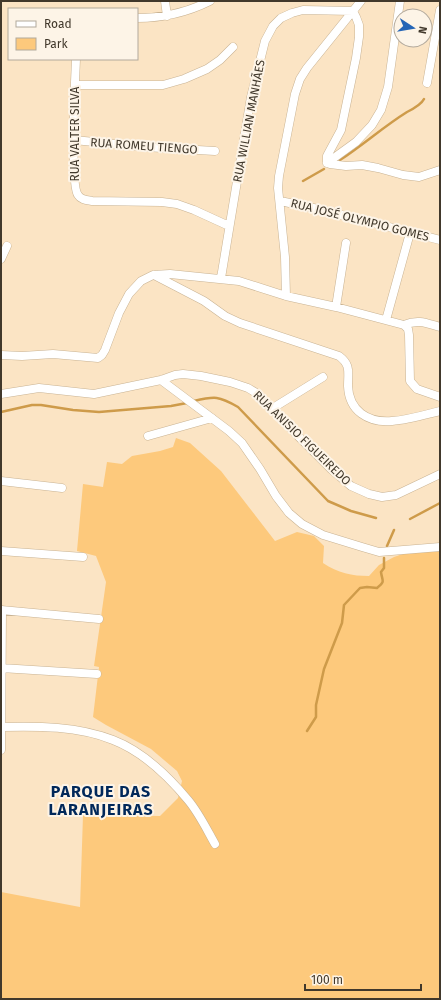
<svg xmlns="http://www.w3.org/2000/svg" width="441" height="1000" font-family="'Fira Sans',sans-serif">
  <rect width="100%" height="100%" fill="#fbe4c4"/>
  <path fill="#fdc97c" d="M176 438 190 443 221 471 275 541 297 532 314 536 324 546 323 563C338 573 352 576 369 576L379 565 394 557 414 550 440 549V999H1V892L80 907 83 815 160 816 178 798 182 781 177 771 151 749 106 725 93 717 99 667 94 666 106 582 96 556 77 551 83 484 103 487 107 462 122 464 132 456 160 451 173 447Z"/>
  <g fill="none" stroke-linecap="round" stroke-linejoin="round">
    <path stroke="#ce9b4a" stroke-width="2.5" d="M340 160C363 145 383 127 407 112 413 109 421 105 424 99
      M303 181 324 169
      M194 401C215 396 219 396 238 407L328 501 351 511 376 518
      M1 412 32 405H41L73 410 99 412 171 406 187 403
      M410 519 440 503
      M387 546 394 530
      M307 731 316 717V705L324 669 342 623 344 605 360 588 367 587 377 588C386 581 382 581 381 572L384 568V558"/>
    <g stroke="#c9b393" stroke-width="9">
      <path id="minor" d="M165 1 167 16
        M137 18C163 18 186 13 210 1
        M76 59C75 78 70 185 78 195 81 200 87 200 92 201L162 202 177 204 194 210 229 226
        M427 83 440 10
        M75 85H163L184 79 207 69 220 60 233 47
        M74 140 145 147 215 151
        M327 163 356 142 372 125 381 110 388 87 400 1
        M327 163V156L341 130 356 58 359 37V25L356 17 353 11
        M327 163 330 164 346 166 362 165 378 168 403 175 419 177 440 170
        M280 201 318 209 440 240
        M1 259 7 246
        M154 275 204 301 225 316 240 323 339 356C351 365 348 372 348 386 349 411 368 423 392 421 408 420 424 415 440 411
        M221 278 251 97 265 41 273 26 281 18 292 13 303 10 353 11
        M286 296 285 257 278 188 279 176 295 94 300 79 307 68 361 1
        M336 307 346 243
        M386 320 410 233
        M404 325C418 319 426 323 440 327
        M1 355 22 356 53 354 98 358 102 355 105 350 119 313 129 294 141 281 153 275 170 274 239 281 286 296 336 307 404 325 408 329 409 335 410 381 417 389 440 397
        M161 380 229 431 242 443 260 469 276 496 289 513 302 524 323 535 362 547 379 552 440 547
        M1 394 39 388 94 394 161 380 175 375 183 374 201 376 230 382 248 388 258 394 295 433 331 469 351 486 369 494 382 497 396 495 440 474
        M273 408 323 377
        M148 436 212 418
        M1 481 62 488
        M1 551 83 557
        M1 610 99 619
        M1 668 97 674
        M1 727C38 726 78 726 113 740 142 751 168 776 188 800 199 813 207 830 215 844
        M1 750 2 610"/>
    </g>
    <use href="#minor" stroke="#fff" stroke-width="8"/>
  </g>
  <g text-anchor="middle" stroke-width="4" stroke-linejoin="round" paint-order="stroke">
    <g font-size="12" fill="#41382b" stroke="#fdf4e7">
      <text transform="translate(249 121) rotate(-79)" y="4">RUA WILLIAN MANHÃES</text>
      <text transform="translate(75 134) rotate(-90)" y="4">RUA VALTER SILVA</text>
      <text transform="translate(144 146) rotate(4)" y="4">RUA ROMEU TIENGO</text>
      <text transform="translate(360 220) rotate(14)" y="4">RUA JOSÉ OLYMPIO GOMES</text>
      <text transform="translate(302 438) rotate(44)" y="4">RUA ANISIO FIGUEIREDO</text>
    </g>
    <g font-size="16" font-weight="bold" letter-spacing="1" fill="#00285a" stroke="#fdf4e7">
      <text x="101" y="797">PARQUE DAS<tspan x="101" dy="18">LARANJEIRAS</tspan></text>
    </g>
  </g>
  <rect width="441" height="1000" fill="none" stroke="#41382b" stroke-width="4"/>
  <rect x="8" y="8" width="130" height="52" fill="#fdf4e7" stroke="#b2a99c"/>
  <rect x="16" y="21" width="20" height="6" fill="#ffffff" stroke="#b2a99c"/>
  <text x="44" y="28" font-size="12" fill="#41382b">Road</text>
  <rect x="16" y="38" width="20" height="12" fill="#fdc97c" stroke="#b2a99c"/>
  <text x="44" y="48" font-size="12" fill="#41382b">Park</text>
  <g transform="translate(413 28) rotate(102)"><circle r="19" fill="#fdf4e7" stroke="#b2a99c"/>
  <path d="M0-3L7 15L0 10L-7 15Z" fill="#2565b6"/>
  <text y="-6" font-size="11" font-weight="bold" text-anchor="middle" fill="#41382b">N</text>
  </g>
  <path d="M305 984v6h116v-6" fill="none" stroke="#41382b" stroke-width="2"/>
  <text x="311" y="984" font-size="12" fill="#41382b" stroke="#fdf4e7" stroke-width="3" paint-order="stroke">100 m</text>
</svg>
